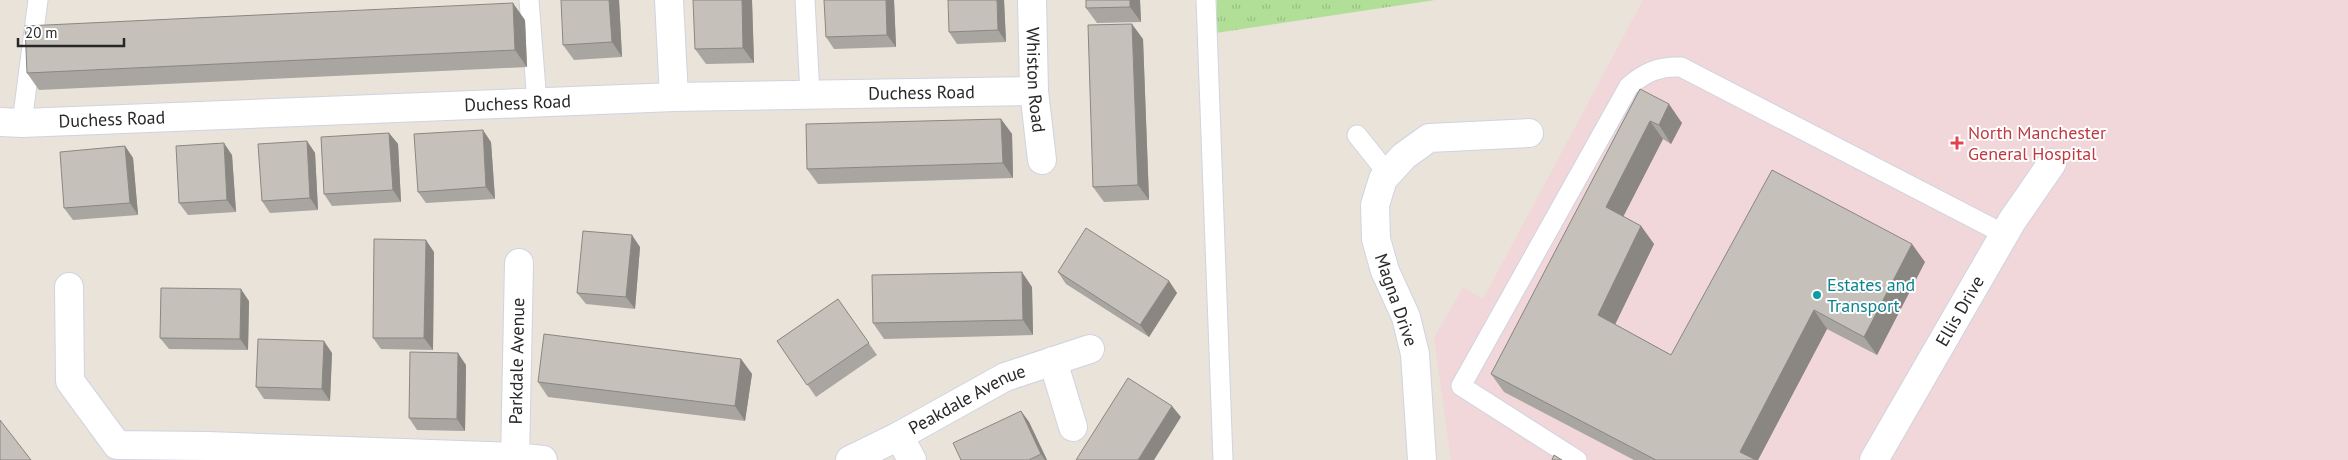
<svg xmlns="http://www.w3.org/2000/svg" width="2348" height="460" font-family="'PT Sans',sans-serif">
  <defs>
    <pattern id="grass-tufts" width="24" height="20" patternUnits="userSpaceOnUse" patternTransform="scale(1.25)"><rect width="24" height="20" fill="#b1df98"/><path d="M3 7l-1-3M5 7V3M7 7l1-3M15 17l-1-3M17 17v-4M19 17l1-3" fill="none" stroke="#98bf83"/></pattern>
  </defs>
  <rect width="100%" height="100%" fill="#eae3da"/>
  <path fill="#f1d7d9" d="M1643 0H2348V460H1451L1434 338 1463 287 1483 299Z"/>
  <path fill="url(#grass-tufts)" d="M1217 0H1435L1216 33Z"/>
  <g fill="none" stroke-linecap="round" stroke-linejoin="round">
    <g stroke="#d0d3e1" stroke-width="21">
      <path id="lane" d="M529 0 537 103
        M805 0 810 94
        M1206 0 1223 460
        M22 123 38 0
        M1357 135 1388 174
        M1577 460 1461 386 1629 86C1646 72 1659 66 1681 67L2004 234"/>
    </g>
    <g stroke="#d0d3e1" stroke-width="30">
      <g id="street">
        <path d="M669 0 674 97"/>
        <path id="s1" d="M1032 0 1034 91 1042 160"/>
        <path id="s2" d="M0 122 22 123 674 97 1034 91"/>
        <path d="M69 287 70 381 117 445 208 446 515 457 543 460"/>
        <path d="M1053 361 1073 427"/>
        <path d="M899 436 912 460"/>
        <path id="s3" d="M515 460 519 263"/>
        <path id="s4" d="M850 460 899 436 1005 377 1090 349"/>
        <path d="M1422 460 1415 354 1406 317 1385 271 1376 239 1375 205 1383 179 1404 156 1429 138 1529 133"/>
        <path id="s5" d="M1874 460 2012 221 2052 163"/>
      </g>
    </g>
    <use href="#lane" stroke="#fff" stroke-width="19"/>
    <use href="#street" stroke="#fff" stroke-width="28"/>
  </g>
  <path fill="#a9a5a0" d="M619 0 622 57 574 60 563 45Z
    M752 0 754 63 706 64 695 49Z
    M894 0 896 47 834 49 826 37Z
    M1004 0 1006 42 957 44 949 32Z
    M1086 0H1140L1141 22 1097 23 1086 8Z
    M525 20 527 67 39 90 27 73Z
    M1143 39 1149 200 1104 202 1093 187Z
    M1640 89 1682 123 1671 144 1663 139 1623 216 1641 226 1654 244 1615 324 1671 355 1925 262 1877 355 1827 329 1758 460H1634L1504 392 1491 374Z
    M1001 119 1012 134 1013 178 818 184 807 169Z
    M389 133 398 144 401 202 332 206 324 194Z
    M307 141 315 153 318 210 270 213 262 201Z
    M491 142 495 199 426 203 418 192Z
    M125 146 133 158 138 215 73 220 64 208Z
    M232 155 236 212 188 215 179 203Z
    M640 247 635 309 586 304 577 293Z
    M434 252 433 350 381 349 373 338Z
    M1058 272 1169 281 1177 293 1149 337 1066 284Z
    M1032 287 1033 335 884 339 873 323Z
    M838 299 877 355 816 397 777 341Z
    M249 301 248 350 169 349 160 338Z
    M332 353 330 401 264 399 256 387Z
    M741 359 752 374 745 421 548 397 538 382Z
    M466 365 465 431 417 430 409 418Z
    M1021 411 1029 422 1047 460H961Z"/>
  <path fill="#8a8682" d="M609 0H619L622 57 612 42Z
    M742 0H752L754 63 743 48Z
    M886 0H894L896 47 887 35Z
    M997 0H1004L1006 42 998 30Z
    M1130 0H1140L1141 22 1130 7Z
    M513 3 525 20 527 67 515 50Z
    M1132 24 1143 39 1149 200 1138 185Z
    M1669 104 1682 123 1671 144 1659 125Z
    M1001 119 1012 134 1013 178 1003 163Z
    M1650 121 1663 139 1619 225 1606 207Z
    M483 130 491 142 495 199 486 187Z
    M389 133 398 144 401 202 393 190Z
    M307 141 315 153 318 210 310 198Z
    M224 143 232 155 236 212 227 200Z
    M125 146 133 158 138 215 130 203Z
    M1641 226 1654 244 1611 333 1598 315Z
    M632 235 640 247 635 309 626 297Z
    M426 240 434 252 433 350 424 338Z
    M1912 244 1925 262 1877 355 1864 337Z
    M1022 272 1032 287 1033 335 1023 320Z
    M1169 281 1177 293 1149 337 1140 325Z
    M241 289 249 301 248 350 240 339Z
    M1814 310 1827 329 1758 460H1746L1740 452Z
    M324 341 332 353 330 401 322 389Z
    M458 353 466 365 465 431 457 419Z
    M741 359 752 374 745 421 735 406Z
    M1172 406 1181 417 1154 460H1138Z
    M1021 411 1029 422 1047 460H1045L1041 454Z"/>
  <path fill="#c5c0ba" stroke="#8a8682" d="M561 0H609L612 42 563 45Z
    M693 0H742L743 48 695 49Z
    M824 0H886L887 35 826 37Z
    M948 0H997L998 30 949 32Z
    M1086 0H1130V7L1086 8Z
    M513 3 515 50 27 73 25 26Z
    M1132 24 1138 185 1093 187 1088 25Z
    M1640 89 1669 104 1659 125 1650 121 1606 207 1641 226 1598 315 1671 355 1772 170 1912 244 1864 337 1814 310 1740 452 1756 460H1656L1491 374Z
    M1001 119 1003 163 807 169 806 124Z
    M483 130 486 187 418 192 414 134Z
    M389 133 393 190 324 194 321 137Z
    M307 141 310 198 262 201 258 144Z
    M224 143 227 200 179 203 176 146Z
    M125 146 130 203 64 208 60 152Z
    M1086 228 1169 281 1140 325 1058 272Z
    M583 231 632 235 626 297 577 293Z
    M374 239 426 240 424 338H373Z
    M1022 272 1023 320 873 323 872 275Z
    M161 288 241 289 240 339 160 338Z
    M838 299 869 343 807 385 777 341Z
    M544 334 741 359 735 406 538 382Z
    M258 339 324 341 322 389 256 387Z
    M410 352 458 353 457 419 409 418Z
    M1128 378 1172 406 1138 460H1076Z
    M1021 411 1041 454 1029 460H961L953 443Z
    M0 420 31 460H0Z
    M1554 455 1562 460H1552Z"/>
  <path fill="#e0444e" stroke="#fff" stroke-width="2" d="M1954.5 135.5h5v5h5v5h-5v5h-5v-5h-5v-5h5z"/>
  <circle fill="#0f9aa8" stroke="#fff" stroke-width="2" cx="1817" cy="295" r="5"/>
  <g text-anchor="middle" stroke-width="4" stroke-linejoin="round" paint-order="stroke">
    <g font-size="18" fill="#282828" stroke="#fff">
      <text dy="6" stroke="none"><textPath href="#s1" startOffset="80">Whiston Road</textPath></text>
      <text dy="6" stroke="none"><textPath href="#s2" startOffset="922">Duchess Road</textPath></text>
      <text dy="6" stroke="none"><textPath href="#s2" startOffset="518">Duchess Road</textPath></text>
      <text dy="6" stroke="none"><textPath href="#s2" startOffset="112">Duchess Road</textPath></text>
      <text transform="translate(1396 300) rotate(71)" y="6">Magna Drive</text>
      <text dy="6" stroke="none"><textPath href="#s5" startOffset="172">Ellis Drive</textPath></text>
      <text dy="6" stroke="none"><textPath href="#s3" startOffset="99">Parkdale Avenue</textPath></text>
      <text dy="6" stroke="none"><textPath href="#s4" startOffset="132">Peakdale Avenue</textPath></text>
    </g>
    <g font-size="18" fill="#be3a42" stroke="#fff" text-anchor="start">
      <text x="1968" y="139">North Manchester<tspan x="1968" dy="21">General Hospital</tspan></text>
    </g>
    <g font-size="18" fill="#0d838f" stroke="#fff" text-anchor="start">
      <text x="1827" y="291">Estates and<tspan x="1827" dy="21">Transport</tspan></text>
    </g>
  </g>
  <path d="M18 38v8h106v-8" fill="none" stroke="#282828" stroke-width="2.5"/>
  <text x="25" y="38" font-size="15" fill="#282828" stroke="#ffffff" stroke-width="4" paint-order="stroke">20 m</text>
</svg>
